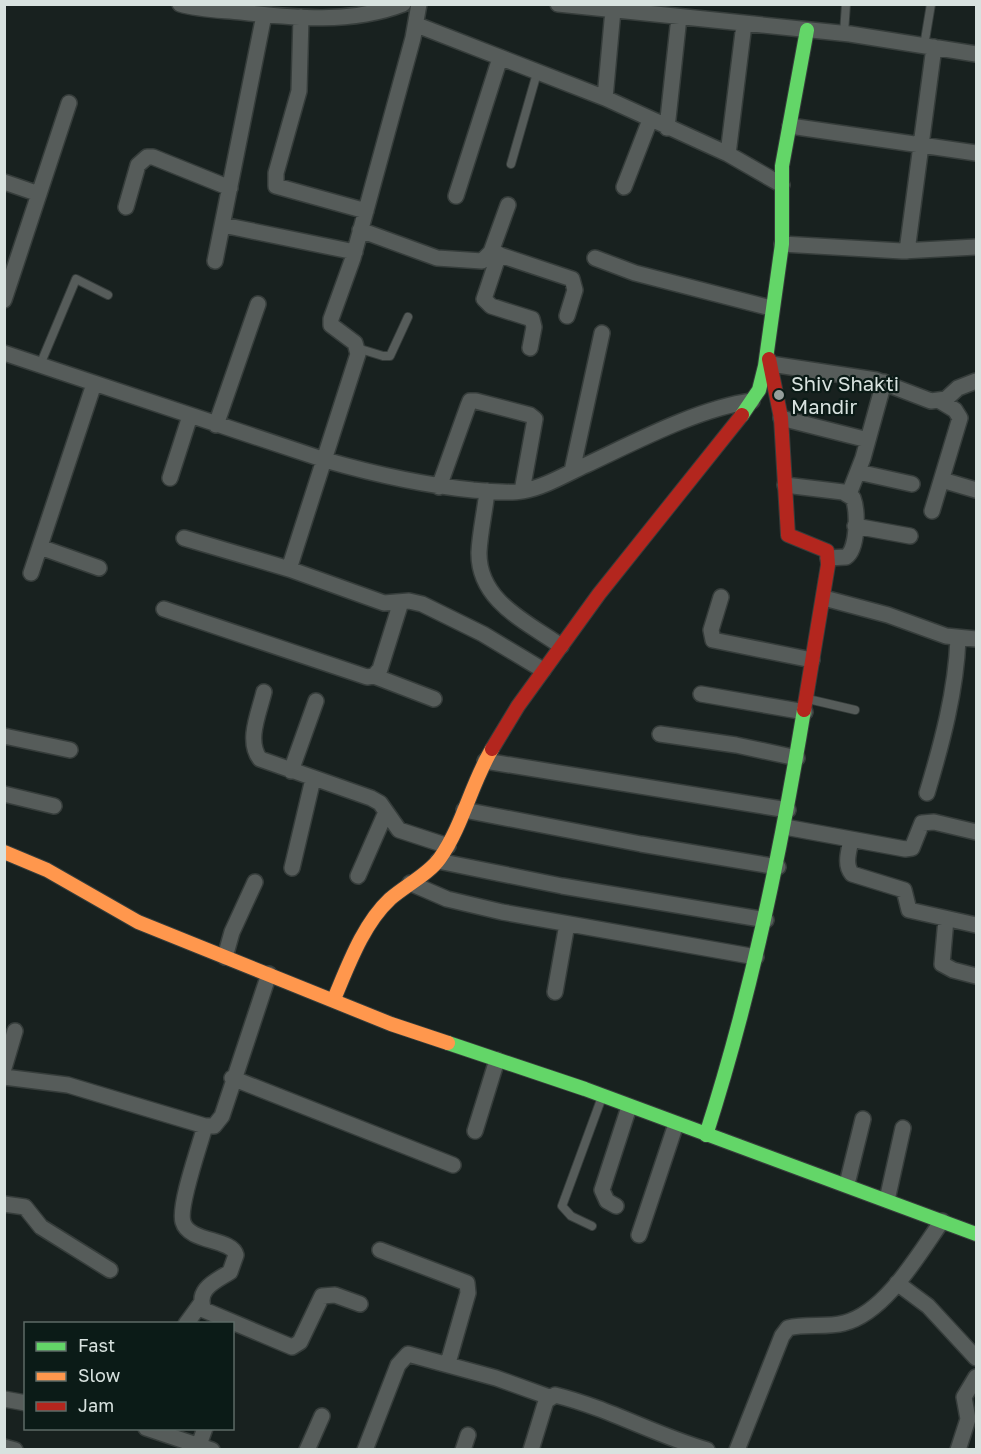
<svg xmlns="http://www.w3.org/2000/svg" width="981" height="1454" font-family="'Golos Text',sans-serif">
  <rect width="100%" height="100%" fill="#18211f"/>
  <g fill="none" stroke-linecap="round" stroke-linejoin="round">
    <g stroke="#363d3b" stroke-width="10">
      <path id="lane" d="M844 33 846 4
        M924 46 931 4
        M511 164 537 73
        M357 348 383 356H390L408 317
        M40 365 76 279 108 295
        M808 699 855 710
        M592 1226 571 1216 562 1206 602 1097"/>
    </g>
    <g stroke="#363d3b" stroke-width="18">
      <path id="street" d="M180 4C200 10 221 10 241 12 294 18 351 24 403 4
        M558 4 850 34 976 54
        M301 17 299 91 276 173V186L366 211
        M417 25 605 98 728 154 782 185
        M605 98 613 10
        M790 126 976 153
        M667 128 679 17
        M728 154 744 24
        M4 182 39 194
        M624 187 650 120
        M456 196 500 58
        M126 207 138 165 147 157H153L230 188
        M223 225 355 252
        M360 230 437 258 482 261 491 252 508 205
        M782 244 902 251 976 247
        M907 251 934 47
        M491 252 572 279 575 290 567 316
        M499 254 484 299 491 306 532 319 534 327 530 348
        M595 258 635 273 771 308
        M215 261 264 15
        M4 300 69 103
        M4 353 325 460C374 474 422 485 473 490 489 491 507 494 523 491 545 487 566 474 586 465 635 442 699 408 752 401
        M771 364 876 380 931 401 946 399 958 388 976 381
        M781 418 868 440
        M216 425 258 304
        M572 471 602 333
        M858 472 912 484
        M170 478 190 416
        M942 480 976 490
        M785 485 843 492 853 498C858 511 858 549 846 557L828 558
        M439 487 468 406 470 401H476L530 415 535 419 522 491
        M487 491C485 511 480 532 479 552 478 601 527 622 561 646
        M849 494 863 458 884 382
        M932 511 960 418 955 410 940 401
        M855 526 910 536
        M184 538 289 569 384 603 409 601 422 604 483 634 543 670
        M40 547 99 568
        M289 569 358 354 355 343 331 325V319L353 258 413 38 419 4
        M31 573 94 384
        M721 597 711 630 713 640 812 660
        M824 598 888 615 946 636 976 639
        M164 609 367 677 374 676 380 669 401 602
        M374 676 434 699
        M264 692C259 713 246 741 260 759L371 798 380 803 399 830 448 846
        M701 694 805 712
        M660 734 736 745 797 758
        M4 736 70 750
        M485 761 788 810
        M291 771 316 701
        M927 793C942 743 956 691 958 639
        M4 794 54 806
        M464 810 641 844 778 867
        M785 827 905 849 912 848 922 823 934 822 976 832
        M851 840C849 851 844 865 852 874L904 890 909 910 976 925
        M438 861 562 886 766 920
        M292 868 313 779
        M358 876 386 812
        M410 883 447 899 502 912 756 957
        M946 919 942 964 953 970 976 976
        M225 957 232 932 255 882
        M555 992 567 924
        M4 1068 15 1031
        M4 1077 68 1085 205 1126H214L222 1116 269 974
        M232 1078 453 1165
        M205 1126C200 1145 178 1206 183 1222 189 1243 232 1238 236 1255L230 1272C216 1281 195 1289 204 1310L292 1347 300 1342 322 1296 335 1295 360 1304
        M475 1131 497 1060
        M847 1184 863 1119
        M887 1200 903 1128
        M4 1204 25 1207 41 1227 110 1270
        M616 1206 607 1201 602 1190 629 1107
        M639 1235 676 1124
        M380 1250 467 1283 468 1293 448 1363
        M897 1283 928 1306 976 1358
        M186 1324 202 1302
        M4 1399 26 1403
        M146 1428 212 1450
        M199 1445 205 1428
        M4 1447 15 1450
        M307 1450 322 1416
        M365 1450 398 1365 408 1354 496 1378 549 1397
        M463 1450 468 1435
        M531 1450 546 1401 555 1395C608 1408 655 1435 707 1450
        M737 1450 782 1336 788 1328C806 1323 826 1328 844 1323 885 1313 919 1254 942 1221
        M958 1450 968 1419 964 1397 976 1377"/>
    </g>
    <g stroke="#363d3b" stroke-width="16">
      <path id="fast" d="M742 415 759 390 765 366 782 244V166L807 30
        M448 1043 585 1089 976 1234
        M706 1135C751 995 780 855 804 710"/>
    </g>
    <g stroke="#363d3b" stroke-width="16">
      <path id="slow" d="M4 852 47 870 138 922 391 1024 448 1043
        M334 999C348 966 363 924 390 899 406 885 429 874 440 858 463 825 471 784 492 749"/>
    </g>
    <g stroke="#363d3b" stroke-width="16">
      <path id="jam" d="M769 359 781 418 788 535 827 551 828 565 804 710
        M492 749 518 706 599 594 742 415"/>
    </g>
    <use href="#lane" stroke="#565c5a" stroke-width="8"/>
    <use href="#street" stroke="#565c5a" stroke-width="15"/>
    <use href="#fast" stroke="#63d668" stroke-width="14"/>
    <use href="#slow" stroke="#ff974d" stroke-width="14"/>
    <use href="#jam" stroke="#b3261e" stroke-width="14"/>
  </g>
  <circle fill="#959e9c" stroke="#0b1b17" stroke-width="2" cx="779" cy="395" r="6"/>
  <g text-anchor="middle" stroke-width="4.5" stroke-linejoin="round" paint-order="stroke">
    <g font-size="20" fill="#d8e2df" stroke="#0b1b17" text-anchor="start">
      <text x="791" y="391">Shiv Shakti<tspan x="791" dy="23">Mandir</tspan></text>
    </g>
  </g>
  <rect width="981" height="1454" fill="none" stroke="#d8e2df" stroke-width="12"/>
  <rect x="24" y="1322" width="210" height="108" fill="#0b1b17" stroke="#5d6b67" stroke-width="1.5"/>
  <rect x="36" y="1342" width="30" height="9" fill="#63d668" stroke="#5d6b67" stroke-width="1.5"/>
  <text x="78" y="1352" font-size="18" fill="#d8e2df">Fast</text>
  <rect x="36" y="1372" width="30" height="9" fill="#ff974d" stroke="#5d6b67" stroke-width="1.5"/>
  <text x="78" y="1382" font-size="18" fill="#d8e2df">Slow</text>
  <rect x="36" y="1402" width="30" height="9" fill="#b3261e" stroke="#5d6b67" stroke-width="1.5"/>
  <text x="78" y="1412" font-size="18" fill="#d8e2df">Jam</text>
</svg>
